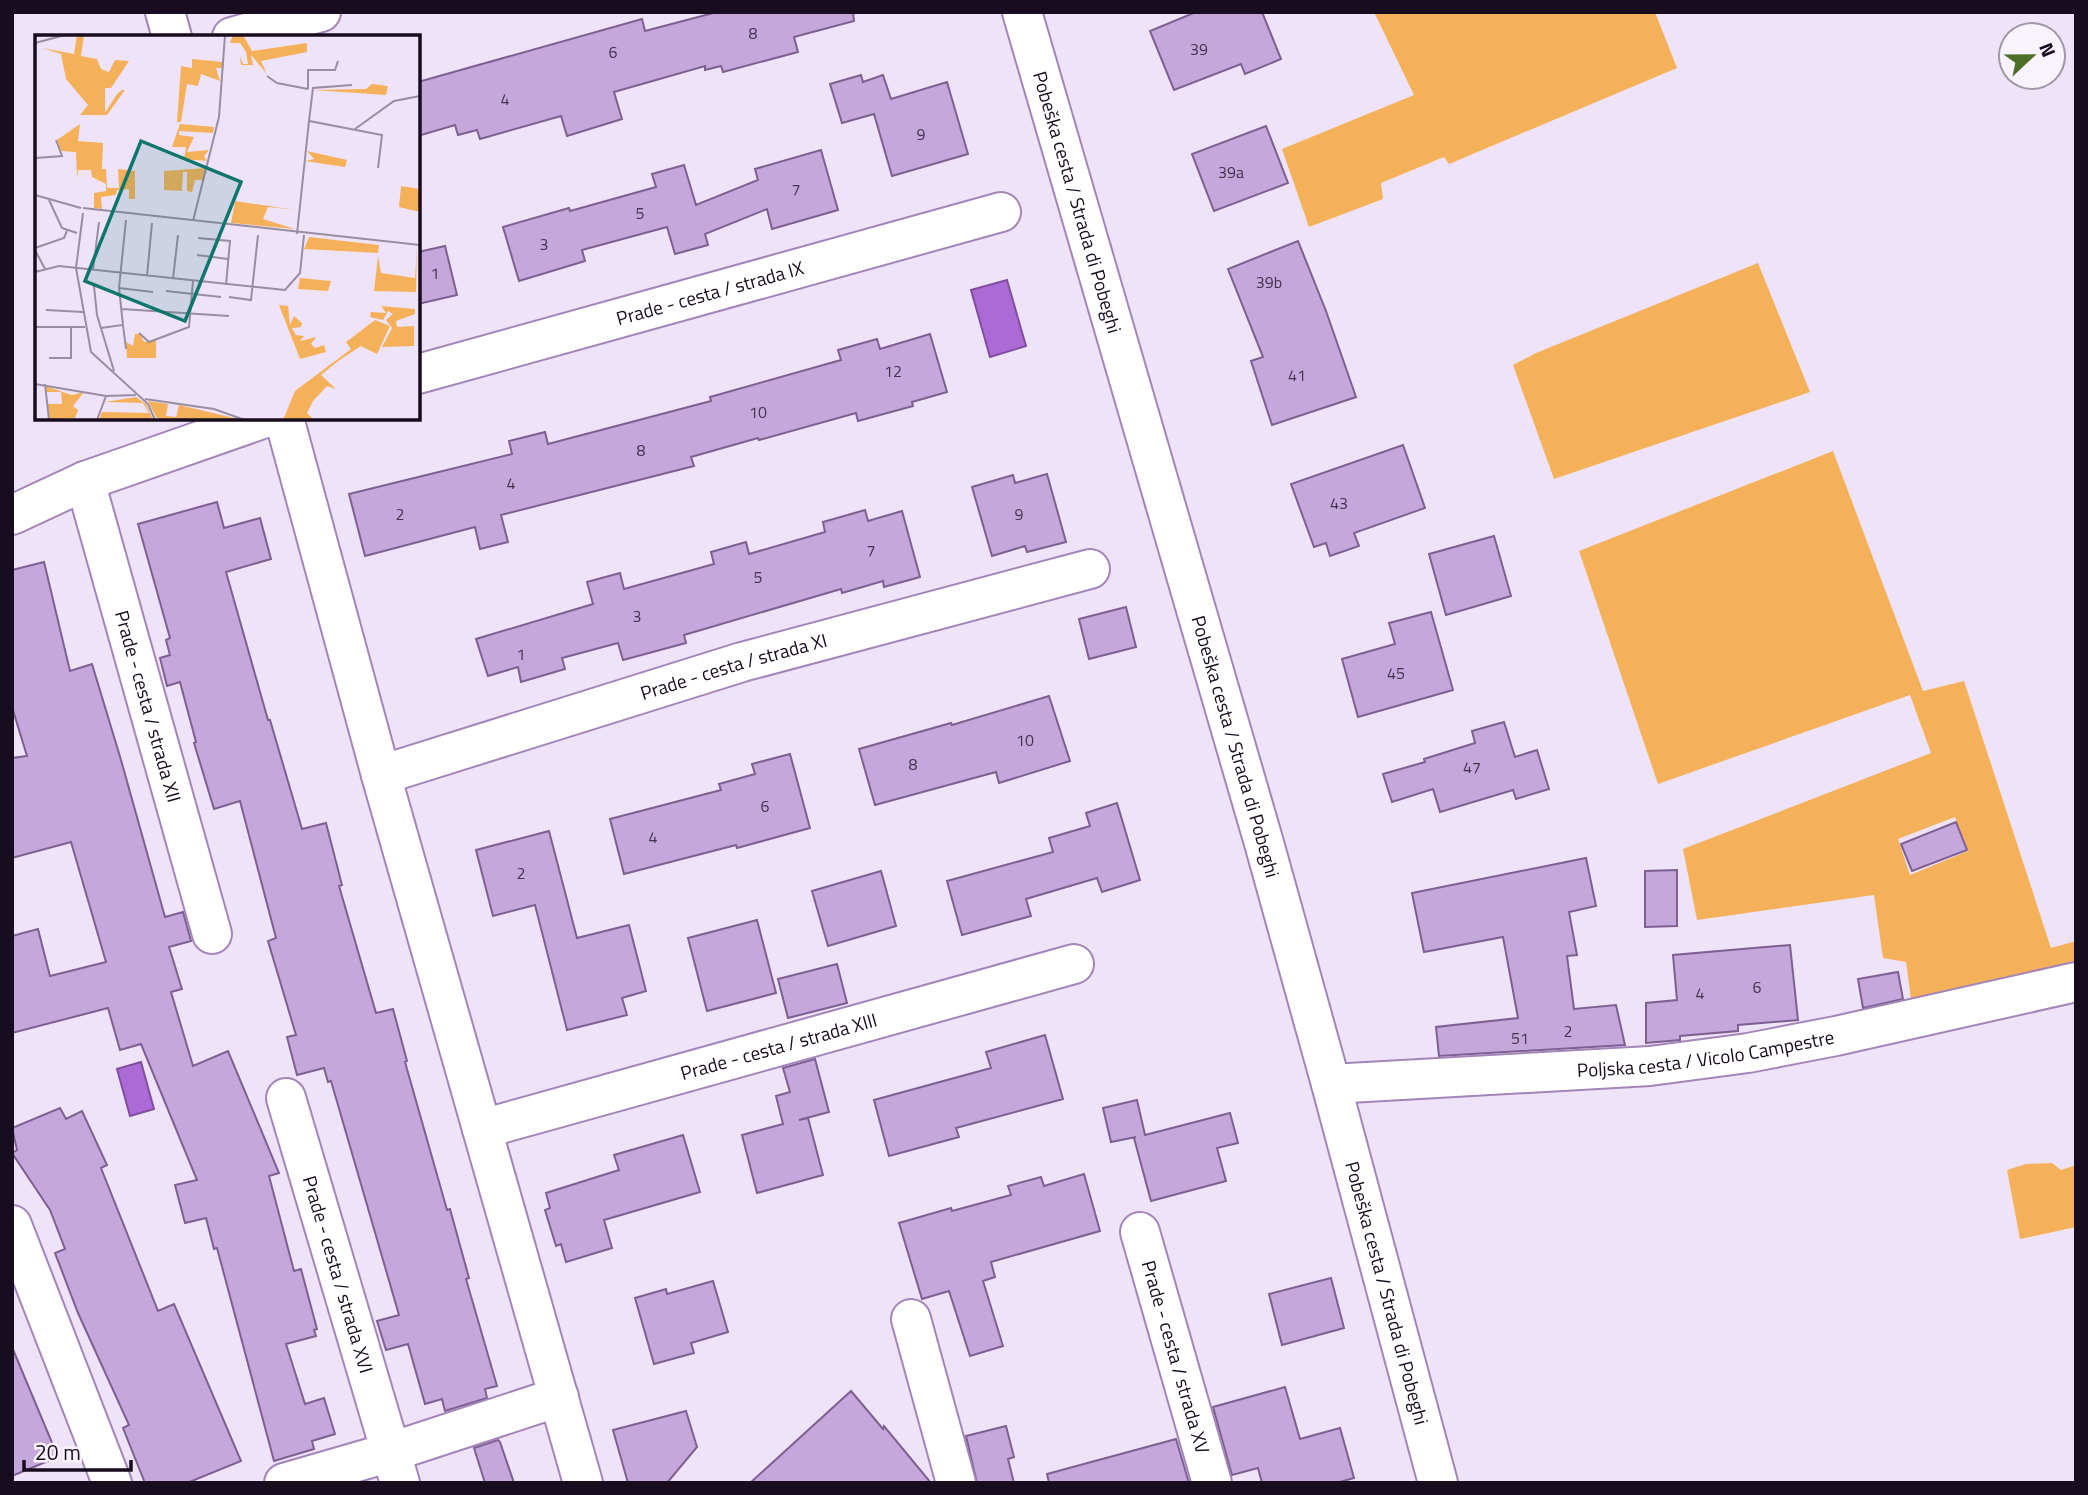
<svg xmlns="http://www.w3.org/2000/svg" width="2088" height="1495" font-family="'Titillium Web',sans-serif">
  <rect width="100%" height="100%" fill="#efe3f9"/>
  <path fill="#f5b15a" fill-rule="evenodd" d="M1374 12H1655L1677 68 1449 164 1444 157 1381 183 1383 199 1309 227 1282 149 1414 95Z
    M1758 263 1810 392 1554 479 1513 365 1536 353Z
    M1833 451 1923 691 1964 681 2051 948 2076 941V967L1912 1006 1906 962 1883 958 1874 895 1697 920 1683 849 1931 753 1910 695 1658 784 1579 551ZM1955 817 1968 851 1910 875 1898 839Z
    M2052 1163 2061 1170 2076 1165V1227L2020 1239 2007 1170 2026 1164Z"/>
  <path fill="#ac6ad6" stroke="#804e9f" stroke-width="2" d="M1007 280 1026 346 990 357 971 290Z
    M141 1062 154 1109 130 1116 117 1069Z"/>
  <path fill="#c6a7dc" stroke="#7d6091" stroke-width="2" d="M717 12H853L854 21 794 37 798 52 723 72 721 66 705 70V66L614 92 622 119 567 136 561 116 480 139 477 130 458 135 455 125 418 136V82L642 19 645 31Z
    M1196 12H1262L1281 59 1245 74 1241 64 1174 90 1150 31Z
    M861 75 863 82 883 75 891 99 947 82 968 154 892 176 874 114 842 123 830 84Z
    M1266 126 1288 183 1214 211 1192 154Z
    M821 150 838 210 772 229 767 209 705 234 708 245 675 254 667 227 582 250 585 261 519 281 503 227 569 208 570 211 656 187 652 174 684 165 696 205 758 180 755 169Z
    M1298 241 1326 311 1356 397 1272 425 1251 361 1263 357 1228 269Z
    M445 246 457 295 418 304V252Z
    M930 334 947 392 912 402 913 406 858 421 856 413 759 440 758 438 691 457 694 466 501 515 508 542 480 549 475 527 365 556 349 494 512 454 509 441 545 432 548 444 711 401 710 397 841 360 838 350 877 339 880 349Z
    M1403 445 1425 508 1354 533 1359 546 1330 556 1326 543 1314 547 1291 484Z
    M1047 474 1066 542 1027 552 1025 546 992 556 972 487 1013 475 1015 483Z
    M217 502 224 528 260 518 271 559 226 572 268 720H270L302 829 326 823 342 885 339 886 376 1013 393 1009 407 1061 405 1062 447 1210 450 1209 469 1278 466 1279 497 1386 485 1389 487 1398 445 1411 442 1399 425 1404 408 1344 386 1350 377 1321 399 1315 331 1081 328 1082 324 1068 297 1075 287 1037 296 1035 268 941 276 938 240 801 214 809 194 743 196 742 180 682 167 686 160 658 170 655 166 640 170 638 138 524Z
    M865 510 868 521 902 511 920 577 884 587 883 581 842 593 841 589 684 635 686 643 623 660 618 643 562 658 565 669 521 682 518 667 488 676 476 639 593 604 587 582 620 573 624 589 714 564 711 552 746 542 749 554 825 532 823 522Z
    M1494 536 1511 596 1446 615 1429 554Z
    M44 562 70 671 92 664 121 760 165 917 183 912 191 941 169 947 182 989 171 992 193 1066 228 1051 279 1173 269 1176 294 1271 301 1269 317 1329 314 1330 316 1336 286 1344 305 1404 324 1398 335 1434 312 1441 314 1449 274 1461 217 1248 214 1249 206 1218 185 1223 175 1185 197 1180 141 1044 120 1050 108 1008 12 1033V936L38 929 50 976 106 962 71 842 12 858V758L27 756 12 707V570Z
    M1126 607 1136 647 1089 659 1079 619Z
    M1431 612 1453 690 1358 717 1342 659 1395 644 1389 623Z
    M1049 696 1070 761 999 783 996 772 875 805 859 749 951 723 952 725Z
    M1504 722 1515 757 1537 750 1549 789 1516 799 1513 790 1440 812 1433 789 1392 802 1383 774 1425 762 1424 759 1475 743 1472 731Z
    M790 754 810 828 737 848 736 845 624 874 610 819 721 790 719 784 755 774 752 764Z
    M1117 803 1140 880 1102 892 1097 878 1026 899 1031 916 962 935 947 881 1053 852 1049 838 1090 826 1086 813Z
    M1956 822 1967 850 1912 871 1901 844Z
    M549 831 577 938 629 925 646 991 622 998 627 1015 567 1030 535 905 493 916 476 850Z
    M1586 858 1596 906 1569 912 1577 955 1567 956 1574 1009 1616 1005 1625 1045 1439 1056 1436 1027 1518 1018 1503 937 1424 952 1412 893Z
    M1677 870V926L1645 927V871Z
    M881 871 896 926 828 946 812 891Z
    M757 920 776 993 707 1011 688 938Z
    M1790 945 1798 1020 1738 1025V1031L1680 1036V1040L1646 1043V1003L1677 1000 1673 955Z
    M837 964 847 1003 788 1018 778 979Z
    M1898 972 1903 999 1863 1008 1858 979Z
    M1045 1035 1063 1099 956 1128 959 1137 889 1156 874 1100 991 1068 986 1052Z
    M815 1059 829 1112 799 1120 808 1118 823 1175 757 1193 742 1135 783 1124 776 1096 790 1092 783 1068Z
    M1137 1100 1145 1135 1230 1113 1238 1143 1217 1148 1226 1181 1151 1201 1134 1138 1136 1137 1111 1142 1103 1108Z
    M60 1108 66 1119 82 1111 107 1165 101 1168 158 1311 174 1304 241 1461 187 1483H145L123 1428 129 1425 78 1313 55 1253 65 1249 50 1210 12 1153 17 1150 12 1128Z
    M683 1135 700 1192 604 1220 612 1248 566 1262 561 1244 556 1246 545 1210 550 1208 546 1193 619 1170 614 1155Z
    M1084 1174 1100 1231 991 1262 995 1277 983 1281 1003 1346 970 1356 949 1291 922 1299 899 1223 951 1208 952 1211 1011 1195 1008 1186 1041 1177 1044 1186Z
    M1331 1278 1344 1328 1282 1345 1269 1294Z
    M713 1281 728 1332 691 1343 694 1353 654 1364 635 1298 666 1289 667 1294Z
    M12 1347 58 1457 12 1476Z
    M1285 1387 1300 1439 1340 1428 1354 1478 1336 1483H1262L1258 1468 1232 1475 1213 1407Z
    M851 1391 883 1429 884 1426 931 1483H750Z
    M686 1411 697 1447 667 1483H628L613 1430Z
    M1006 1426 1014 1457 1008 1459 1014 1483H977L966 1436Z
    M1176 1439 1189 1483H1049L1047 1474Z
    M498 1440 500 1442 514 1483H485L474 1448Z"/>
  <g fill="none" stroke-linecap="round" stroke-linejoin="round">
    <g stroke="#a385b8" stroke-width="42">
      <g id="minor">
        <path d="M165 12 172 37"/>
        <path id="s1" d="M1022 12 1264 843 1331 1084 1438 1483"/>
        <path d="M232 37 321 12"/>
        <path id="s2" d="M418 374 1001 212"/>
        <path d="M284 418 381 775 583 1483"/>
        <path id="s3" d="M85 481 212 934"/>
        <path d="M12 515 85 481 265 418"/>
        <path id="s4" d="M381 775 742 662 1090 569"/>
        <path id="s5" d="M1331 1084 1650 1066 1748 1053 1836 1036 2076 982"/>
        <path id="s6" d="M286 1098 400 1483"/>
        <path id="s7" d="M482 1129 1074 964"/>
        <path d="M12 1225 112 1483"/>
        <path id="s8" d="M1140 1232 1212 1483"/>
        <path d="M911 1319 956 1483"/>
        <path d="M284 1483 391 1452 559 1397"/>
      </g>
    </g>
    <use href="#minor" stroke="#fff" stroke-width="38"/>
  </g>
  <g text-anchor="middle" stroke-width="7" stroke-linejoin="round" paint-order="stroke">
    <g font-size="16" fill="#44334e">
      <text x="753" y="39">8</text>
      <text x="1199" y="55">39</text>
      <text x="613" y="58">6</text>
      <text x="505" y="105">4</text>
      <text x="921" y="140">9</text>
      <text x="1231" y="178">39a</text>
      <text x="796" y="195">7</text>
      <text x="640" y="219">5</text>
      <text x="544" y="250">3</text>
      <text x="435" y="279">1</text>
      <text x="1269" y="288">39b</text>
      <text x="893" y="377">12</text>
      <text x="1297" y="381">41</text>
      <text x="758" y="418">10</text>
      <text x="641" y="456">8</text>
      <text x="511" y="489">4</text>
      <text x="1339" y="509">43</text>
      <text x="400" y="520">2</text>
      <text x="1019" y="520">9</text>
      <text x="871" y="556">7</text>
      <text x="758" y="583">5</text>
      <text x="637" y="622">3</text>
      <text x="521" y="660">1</text>
      <text x="1396" y="679">45</text>
      <text x="1025" y="746">10</text>
      <text x="913" y="770">8</text>
      <text x="1472" y="773">47</text>
      <text x="765" y="812">6</text>
      <text x="653" y="843">4</text>
      <text x="521" y="879">2</text>
      <text x="1757" y="993">6</text>
      <text x="1700" y="999">4</text>
      <text x="1568" y="1037">2</text>
      <text x="1520" y="1044">51</text>
    </g>
    <g font-size="19" fill="#180c1f" stroke="#f9f3fe">
      <text dy="7" stroke="none"><textPath href="#s1" startOffset="198">Pobeška cesta / Strada di Pobeghi</textPath></text>
      <text dy="7" stroke="none"><textPath href="#s2" startOffset="303">Prade - cesta / strada IX</textPath></text>
      <text dy="7" stroke="none"><textPath href="#s4" startOffset="369">Prade - cesta / strada XI</textPath></text>
      <text dy="7" stroke="none"><textPath href="#s3" startOffset="234">Prade - cesta / strada XII</textPath></text>
      <text dy="7" stroke="none"><textPath href="#s1" startOffset="765">Pobeška cesta / Strada di Pobeghi</textPath></text>
      <text dy="7" stroke="none"><textPath href="#s7" startOffset="308">Prade - cesta / strada XIII</textPath></text>
      <text dy="7" stroke="none"><textPath href="#s5" startOffset="376">Poljska cesta / Vicolo Campestre</textPath></text>
      <text dy="7" stroke="none"><textPath href="#s6" startOffset="184">Prade - cesta / strada XVI</textPath></text>
      <text dy="7" stroke="none"><textPath href="#s1" startOffset="1332">Pobeška cesta / Strada di Pobeghi</textPath></text>
      <text dy="7" stroke="none"><textPath href="#s8" startOffset="130">Prade - cesta / strada XV</textPath></text>
    </g>
  </g>
  <g transform="translate(35 35)">
    <rect width="385" height="385" fill="#efe3f9"/>
    <path d="M42 0H49L46 21 62 24 66 34 74 37 80 25 94 26 76 53H70V78L82 59 87 55H90L72 80H45L53 70 31 44 26 19 7 13 39 19ZM198 0H208L217 16 272 8V17L226 26 232 39 216 20 218 30H206L205 21 208 29H213L211 17 205 8H195ZM157 24 187 27V33H181L185 46 166 39 163 51 152 49 146 87H142L146 31 157 33ZM337 49 353 51 351 60 278 55 331 54ZM45 89 43 106 68 108 67 134H59H71L72 153H84L83 134 100 136V164H94V154L82 155 81 160 66 162 67 174 59 173V158L71 156V149L57 142 56 135H43L42 144 41 117 26 116 22 105ZM145 89 179 92 178 98 144 96V100L159 102 152 117 174 115 169 121 172 126 149 124 151 112H137ZM272 116 312 125 310 132 270 126 279 124ZM171 133 169 145H160L157 157 152 156V137H148L147 156 129 155V136ZM366 151 385 154V177L364 172ZM200 166 260 175 233 172 228 184 260 194 196 188ZM274 202 344 210 343 218 269 214ZM382 212 381 257 339 256 343 221 346 238 380 243ZM265 243 296 246 293 256 263 254ZM244 270 253 271 255 290 259 281 267 288 266 292 257 293 261 300 269 301 265 306 281 302 276 309 280 313 289 310 291 317 265 324ZM346 271 380 274V279L361 286 362 292 379 291V311L347 312 357 293 351 285 358 279 353 276 348 285 335 282 336 277 351 278ZM340 285 355 291 342 319 326 311 303 326 286 340 301 354 292 351 278 366 272 378 278 384 248 385 260 356 316 314 311 307ZM100 299H105L109 307 121 305V323H92L91 307 98 311ZM10 351 37 360 49 357 38 371 43 375 40 383 14 385 12 369H27L26 357H10ZM101 362 111 369 118 385H64L67 377 114 378 108 368 70 367ZM113 366 133 369 131 381 141 382 144 370 208 385H128L121 382Z" fill="#f5b15a"/>
    <path fill="none" stroke="#998da2" stroke-width="2" d="M0 8 30 0M232 41 242 48 273 54M273 54V35H300L303 26M274 86 278 53 317 50M320 94 359 66 385 61M0 123 27 121 21 105M0 160 46 173M14 165 27 193 42 198M48 173 385 210M48 178 41 233 56 317 113 369 120 385M158 186 184 82 190 0M262 199 274 86 347 100 343 133M163 203 195 206 191 250M0 213 29 203 32 196M0 215 10 234M162 220 193 224M58 235 64 187M0 237 24 231 250 255 265 238 269 200M112 241 117 188M138 244 143 200M59 251 62 280 79 336M84 253 118 257M131 256 186 262M194 262 216 265 223 200M87 274 194 281M11 275 48 277M88 290 91 314M0 292H50M66 293 88 290 84 253 91 185M104 298 114 307 154 292 158 246M14 323H36V293M0 349 71 361 101 360M10 349 14 385M110 364 179 374 210 385M62 385 71 361"/>
    <path fill="#0f766e" fill-opacity="0.15" stroke="#0f766e" stroke-width="3.5" d="M106 106 206 147 150 286 50 246Z"/>
    <rect width="385" height="385" fill="none" stroke="#180c1f" stroke-width="3.5"/>
  </g>
  <rect width="2088" height="1495" fill="none" stroke="#180c1f" stroke-width="28"/>
  <g transform="translate(2032 56) rotate(68)"><circle r="33" fill="#f9f3fe" stroke="#9f97a5" stroke-width="2"/>
  <path d="M0-5L12 26L0 18L-12 26Z" fill="#4d6f27"/>
  <text y="-10" font-size="19" font-weight="bold" text-anchor="middle" fill="#180c1f">N</text>
  </g>
  <path d="M24 1460v10h107v-10" fill="none" stroke="#180c1f" stroke-width="3.5"/>
  <text x="35" y="1460" font-size="21" fill="#180c1f" stroke="#f9f3fe" stroke-width="5" paint-order="stroke">20 m</text>
</svg>
